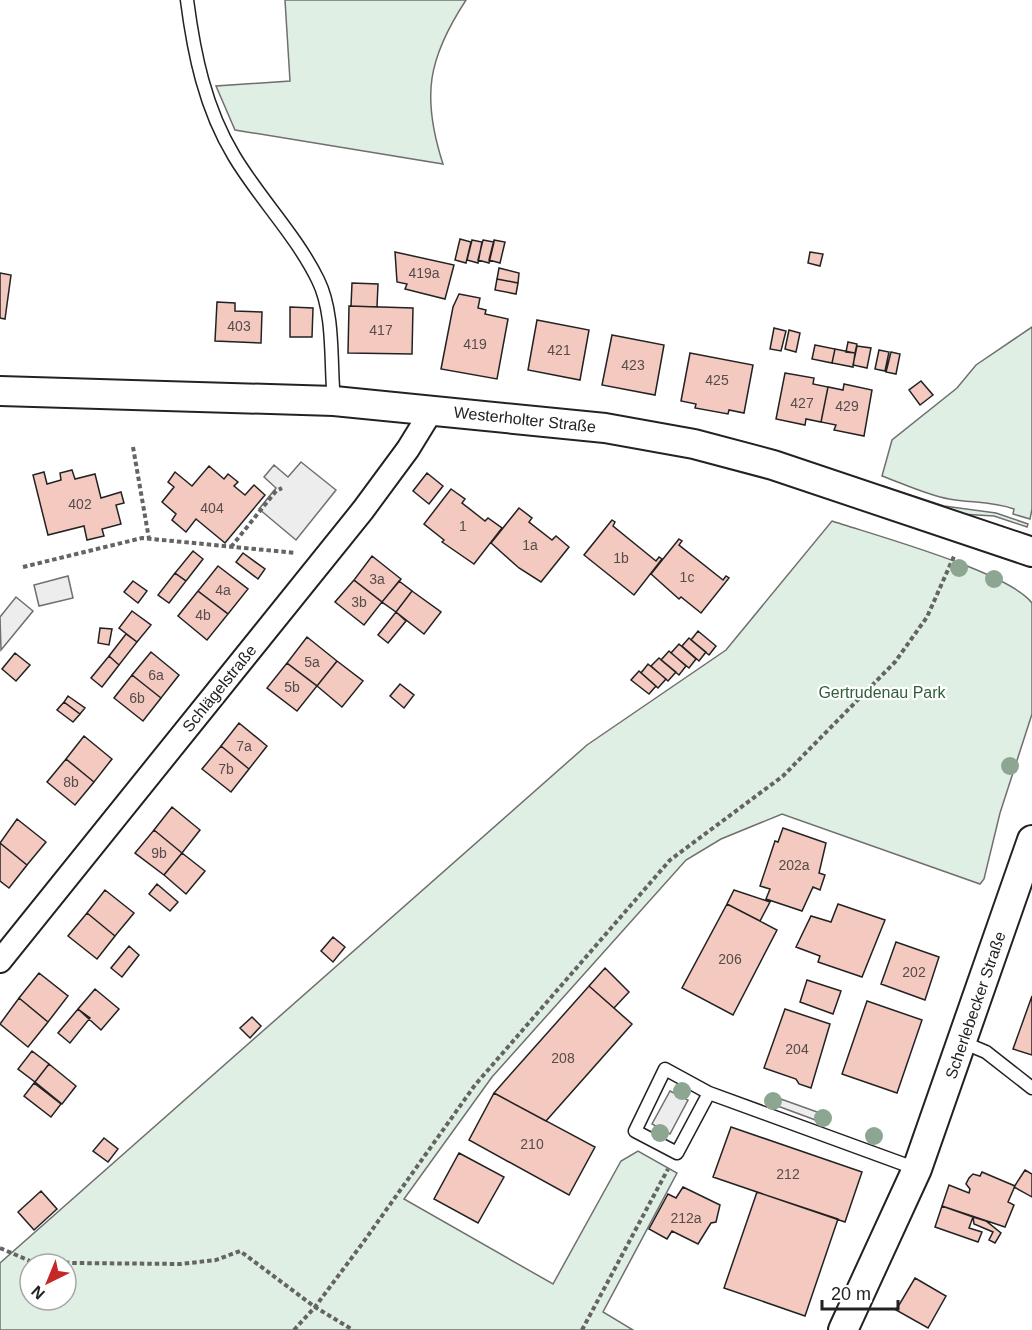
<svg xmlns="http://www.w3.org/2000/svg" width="1032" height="1330" font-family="Arial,sans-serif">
  <rect width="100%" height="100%" fill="#fff"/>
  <path fill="#e0efe3" stroke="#6f6f6f" stroke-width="1.5" fill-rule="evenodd" d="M285 0H466C428 58 421 96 443 164L235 130 216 86 290 81Z
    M1032 327V509L1030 519 1013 514 1014 509C992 501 971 503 949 499 927 495 904 484 882 476L892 440 957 388 976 365Z
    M883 486 944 506 996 513 1028 524 1027 527 994 516 960 514 881 490Z
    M832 521C874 535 1009 572 1032 603V714L1000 813 984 879 980 884 782 814 721 839 686 860 492 1077 404 1199 553 1284 621 1161 638 1151 677 1173 603 1312 633 1330H0V1263L587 745 726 650ZM30 1264H66V1300H30Z"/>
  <path fill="#ededed" stroke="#6f6f6f" stroke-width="1.5" d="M301 462 336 490 296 540 259 509 276 488 264 477 274 465 288 477Z
    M68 576 73 598 39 606 34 585Z
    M16 597 33 611 1 650 0 617Z
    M670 1091 688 1100 670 1134 652 1124Z
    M778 1098 820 1113 818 1121 775 1105Z"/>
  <path fill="#f3c9c0" stroke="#222" stroke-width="1.5" d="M460 239 471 242 466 263 455 260Z
    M472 240 482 242 478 263 467 260Z
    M483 240 494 242 489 263 478 260Z
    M494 240 505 242 500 263 489 260Z
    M395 252 454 265 445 299 405 289 407 284 397 282Z
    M810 252 823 254 820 266 808 263Z
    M499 268 519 273 518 283 497 279Z
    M0 273 11 275 5 319 0 318Z
    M497 279 518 283 516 294 495 290Z
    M352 283 378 284 377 307 351 306Z
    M459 294 480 298 478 308 486 310 485 314 508 319 497 379 441 369 453 307Z
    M217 302 235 303V311L262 312 261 343 215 341Z
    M349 306 413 308 412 354 348 353Z
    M290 307 313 308 312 337H290Z
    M537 320 589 330 580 380 528 370Z
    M774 328 786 331 781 351 770 349Z
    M789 330 800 333 796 352 785 349Z
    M612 335 664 345 655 395 602 385Z
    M848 342 857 344 855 353 846 352Z
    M815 345 835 349 832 363 812 359Z
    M857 346 871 348 867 368 853 365Z
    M835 349 855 353 853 367 832 363Z
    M879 350 889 352 885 371 875 369Z
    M891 352 900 354 896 374 886 372Z
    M690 353 753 365 744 413 729 410 728 414 695 408 696 404 681 401Z
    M785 373 814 378 813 384 828 387 821 422 806 419 805 425 776 419Z
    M921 381 933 395 920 405 909 390Z
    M844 384 872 390 864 436 834 430 836 425 821 422 828 387 843 390Z
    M209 466 224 479 228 474 238 482 234 486 245 495 254 485 265 495 225 543 196 519 186 532 172 520 176 514 162 502 174 487 168 482 175 472 192 486Z
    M72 470 75 479 95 474 101 498 121 492 124 503 116 505 121 524 102 529 104 536 87 540 84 526 48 535 33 475 44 472 47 484 61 480 60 473Z
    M427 473 443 486 429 504 413 491Z
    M451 489 465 499 462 503 485 521 488 518 502 528 474 564 442 542 444 540 424 524Z
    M519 508 532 518 529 522 552 540 556 536 569 547 541 582 519 568 491 543Z
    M612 520 615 522 613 526 656 561 659 557 662 559 634 595 584 555Z
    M679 539 682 541 679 545 723 580 726 576 729 578 701 613 681 597 679 599 651 574Z
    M193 551 203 559 186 581 175 573Z
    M243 553 265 569 258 579 236 562Z
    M372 556 401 579 382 602 354 580Z
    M218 566 248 589 228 614 198 591Z
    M175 573 186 581 169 603 158 595Z
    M354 580 382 602 364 625 335 602Z
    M133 581 147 591 138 603 124 592Z
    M399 581 412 591 396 612 382 602Z
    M198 591 228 614 207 640 178 616Z
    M412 591 441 612 424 634 396 612Z
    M132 611 151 625 137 642 119 628Z
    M396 612 406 621 388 643 378 635Z
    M100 628 112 629 109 645 98 643Z
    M698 631 716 646 709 655 691 640Z
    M126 634 137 642 119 665 109 656Z
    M307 637 337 661 317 686 287 663Z
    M689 638 706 652 699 661 682 646Z
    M679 644 696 659 689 668 671 653Z
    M669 651 686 666 679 675 661 660Z
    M151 652 179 675 161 698 132 675Z
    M15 653 30 665 16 681 2 669Z
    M109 656 119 665 102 687 91 678Z
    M659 658 676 672 668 681 651 666Z
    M337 661 363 681 342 707 317 686Z
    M287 663 317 686 297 711 267 688Z
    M648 664 666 679 658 688 641 673Z
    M639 671 656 686 649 694 631 680Z
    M132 675 161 698 143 721 114 698Z
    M400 684 414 695 404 708 390 696Z
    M68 696 85 708 80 714 64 702Z
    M64 702 80 714 73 722 57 710Z
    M239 723 267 746 249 769 221 746Z
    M84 736 112 759 94 782 66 759Z
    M221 746 249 769 231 792 202 769Z
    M66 759 94 782 75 805 47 782Z
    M172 807 200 830 182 853 154 830Z
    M17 819 46 842 27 865 0 843Z
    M783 828 826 843 819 873 825 875 820 890 813 887 802 911 766 899 770 889 760 886 775 841 778 842Z
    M154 830 182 853 164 875 135 853Z
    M0 843 27 865 9 888 0 881Z
    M182 853 205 871 186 894 164 875Z
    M157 884 178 902 170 911 149 894Z
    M105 890 134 913 115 936 87 913Z
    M734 890 770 902 760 921 727 904Z
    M727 904 777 930 733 1015 682 988Z
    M838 904 885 920 862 977 818 962 820 956 796 947 811 916 831 922Z
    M87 913 115 936 97 959 68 936Z
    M333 937 345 947 333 962 321 951Z
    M896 942 939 957 925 1000 881 984Z
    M129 946 139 955 122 977 111 968Z
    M605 968 629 992 614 1008 589 986Z
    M39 973 68 996 48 1022 19 998Z
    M807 980 841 991 833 1014 800 1002Z
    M589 986 632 1024 546 1121 494 1093Z
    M95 989 119 1009 101 1030 78 1009Z
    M1032 996V1055L1013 1049Z
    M19 998 48 1022 28 1047 0 1024Z
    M867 1001 922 1020 897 1093 842 1074Z
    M78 1009 90 1018 70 1043 58 1033Z
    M785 1009 830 1024 811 1088 799 1084 796 1079 764 1068Z
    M252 1017 261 1026 250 1038 240 1028Z
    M32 1051 49 1064 35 1082 18 1069Z
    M49 1064 76 1086 62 1104 35 1082Z
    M34 1083 61 1104 51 1117 24 1096Z
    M494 1093 595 1147 569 1195 469 1140Z
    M731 1127 862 1172 845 1222 713 1177Z
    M104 1138 118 1149 108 1162 93 1151Z
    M459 1153 504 1177 478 1223 434 1199Z
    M1025 1170 1032 1174V1197L1014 1187Z
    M982 1172 1015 1186 1008 1202 1014 1205 1005 1227 942 1206 949 1185 969 1193 970 1189 966 1184 969 1178 973 1174 980 1176Z
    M683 1187 720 1205 716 1222 711 1223 698 1244 672 1231 667 1239 649 1229 668 1194 676 1198Z
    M41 1191 57 1209 34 1230 18 1212Z
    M757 1192 838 1219 805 1316 724 1288Z
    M942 1206 973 1217 969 1228 982 1232 978 1242 935 1227Z
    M973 1217 986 1221 1001 1233 995 1243 989 1240 993 1232 974 1224Z
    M915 1278 946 1296 928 1328 896 1310Z"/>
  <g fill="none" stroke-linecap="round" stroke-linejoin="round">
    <g stroke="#222" stroke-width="15">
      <path id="service" d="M187 0C194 54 205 108 234 156 259 198 296 235 318 280 335 314 330 364 334 401
        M962 1042 986 1052 1032 1088
        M709 1093 677 1153 635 1131 665 1069 709 1093 917 1169"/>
    </g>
    <g stroke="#222" stroke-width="26">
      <path id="minor" d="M0 961 363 510 408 449 432 410"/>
    </g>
    <g stroke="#222" stroke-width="32">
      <path id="tertiary" d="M0 391 334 401 605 428 694 444 773 465 1032 552
        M843 1330 917 1169 1032 840"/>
    </g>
    <path stroke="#646464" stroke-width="4" stroke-dasharray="4.5 3" stroke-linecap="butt" d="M133 447 149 539
      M231 547 276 491 282 488
      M23 567 142 538 296 553
      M0 1248 30 1261 73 1263 181 1264 216 1260 240 1251 315 1307 353 1330
      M294 1330 315 1307 362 1244 475 1085 670 860 783 776 895 662 927 617 955 554
      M582 1330 668 1169"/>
    <use href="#service" stroke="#fff" stroke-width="12"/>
    <use href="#minor" stroke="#fff" stroke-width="22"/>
    <use href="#tertiary" stroke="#fff" stroke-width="28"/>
  </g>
  <g fill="#8da692">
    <circle cx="959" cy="568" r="9"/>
    <circle cx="994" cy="579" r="9"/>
    <circle cx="1010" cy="766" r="9"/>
    <circle cx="682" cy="1091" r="9"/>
    <circle cx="773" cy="1101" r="9"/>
    <circle cx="823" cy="1118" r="9"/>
    <circle cx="660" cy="1133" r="9"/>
    <circle cx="874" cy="1136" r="9"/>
  </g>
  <g text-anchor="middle" stroke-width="4.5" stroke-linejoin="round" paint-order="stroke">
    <g font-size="14" fill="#564c4a">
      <text x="424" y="278">419a</text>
      <text x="239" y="331">403</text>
      <text x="381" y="335">417</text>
      <text x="475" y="349">419</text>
      <text x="559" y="355">421</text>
      <text x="633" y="370">423</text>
      <text x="717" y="385">425</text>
      <text x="802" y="408">427</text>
      <text x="847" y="411">429</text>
      <text x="80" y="509">402</text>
      <text x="212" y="513">404</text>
      <text x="463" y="531">1</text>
      <text x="530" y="550">1a</text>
      <text x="621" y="563">1b</text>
      <text x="687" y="582">1c</text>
      <text x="377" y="584">3a</text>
      <text x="223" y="595">4a</text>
      <text x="359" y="607">3b</text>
      <text x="203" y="620">4b</text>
      <text x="312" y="667">5a</text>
      <text x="156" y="680">6a</text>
      <text x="292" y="692">5b</text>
      <text x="137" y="703">6b</text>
      <text x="244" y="751">7a</text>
      <text x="226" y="774">7b</text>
      <text x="71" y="787">8b</text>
      <text x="159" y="858">9b</text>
      <text x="794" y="870">202a</text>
      <text x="730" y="964">206</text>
      <text x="914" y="977">202</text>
      <text x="797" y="1054">204</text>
      <text x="563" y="1063">208</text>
      <text x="532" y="1149">210</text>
      <text x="788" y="1179">212</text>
      <text x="686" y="1223">212a</text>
    </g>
    <g font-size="16" fill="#222" stroke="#fff">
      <text transform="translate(525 419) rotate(6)" y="6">Westerholter Straße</text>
      <text transform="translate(219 688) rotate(-51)" y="6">Schlägelstraße</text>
      <text transform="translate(975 1005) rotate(-71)" y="6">Scherlebecker Straße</text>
    </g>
    <g font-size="16" fill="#2f5e38" stroke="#fff">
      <text x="882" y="698">Gertrudenau Park</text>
    </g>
  </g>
  <g transform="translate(48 1282) rotate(223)"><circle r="28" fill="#ffffff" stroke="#a7a7a7" stroke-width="1.5"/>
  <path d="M0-4.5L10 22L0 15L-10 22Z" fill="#c62828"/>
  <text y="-9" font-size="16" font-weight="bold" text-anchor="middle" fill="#222222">N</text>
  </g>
  <path d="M822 1300v9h76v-9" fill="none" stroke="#222222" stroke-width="3"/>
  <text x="831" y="1300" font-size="18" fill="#222222" stroke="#ffffff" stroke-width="4.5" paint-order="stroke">20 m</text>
</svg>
